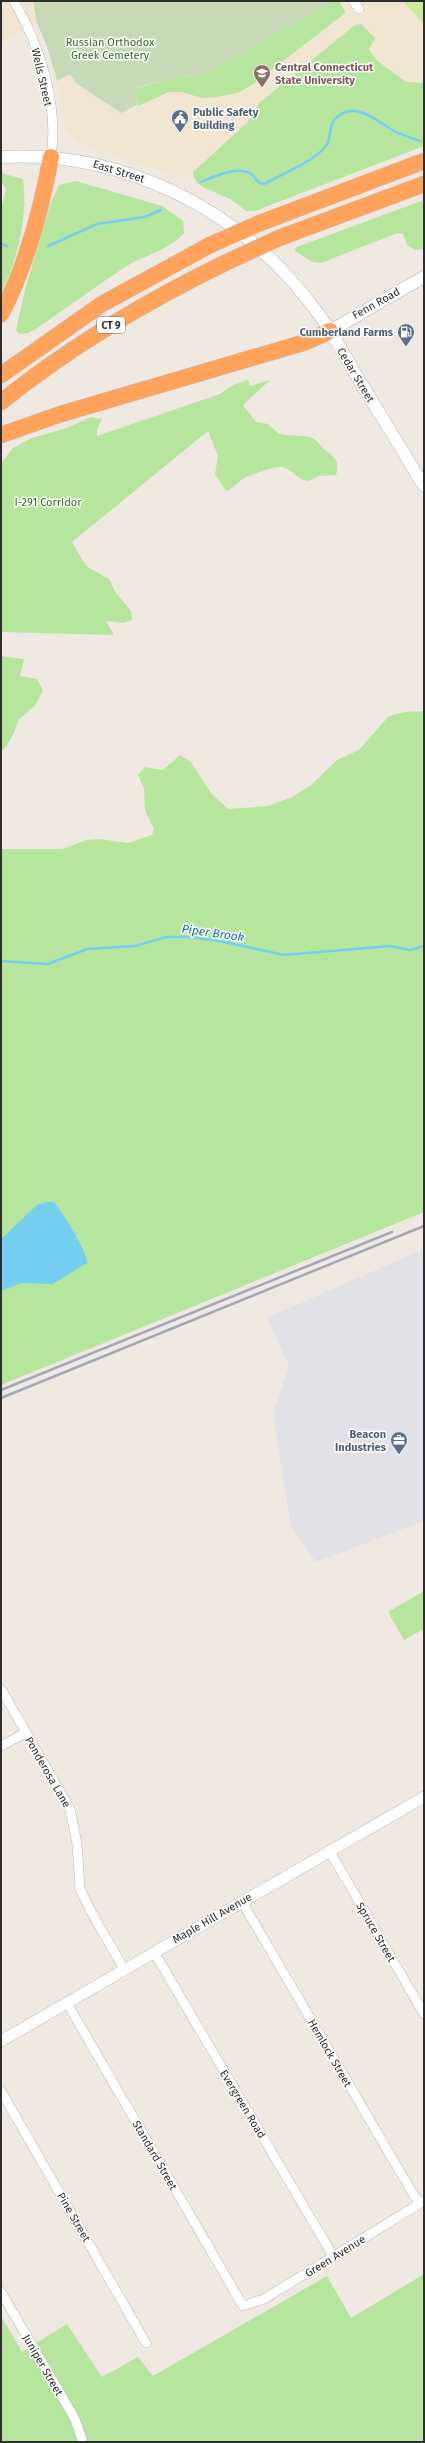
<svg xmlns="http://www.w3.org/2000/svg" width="425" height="2443" font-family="'Fira Sans',sans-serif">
  <rect width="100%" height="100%" fill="#efe9e1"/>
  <path fill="#e3e1e8" d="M424 1249V1521L316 1562 291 1526 273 1414 289 1366 267 1318Z"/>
  <path fill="#f0e6d1" d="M1 1H33L37 23 1 43Z
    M339 1H424V83L406 82 376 60 369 49 259 103 247 123 186 179 81 144 66 131 63 122 57 81 70 73 77 84 121 113 169 92H181L202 98 238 93 253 84 344 7Z"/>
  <path fill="#b6e59e" d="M334 1H339L345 11 344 14 253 84 238 93 216 97 202 98 181 92H169L138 106 135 89 170 78 194 76 206 72Z
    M361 24 375 38 369 49 376 60 406 82 424 83V146L255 211H246L232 200 205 188 197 183 193 175V172L247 123 259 103 355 25Z
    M1 173 23 179C28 216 18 259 1 293V210L6 189 1 181Z
    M76 181 162 206 183 221 184 233C168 251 144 255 125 267 95 287 66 308 36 329L28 333 19 334 16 330 25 290 51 202 59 185Z
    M424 200V249L415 250 407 245 403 234 397 233 321 263 312 262 294 250 297 247Z
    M248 380 250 386 270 380 243 405 256 422 268 424 279 434C289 436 300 435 310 437 317 439 319 445 324 449 333 457 341 460 336 475L319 476 308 481C297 480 292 468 281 467 275 466 253 474 246 477 238 481 235 488 226 491L215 474 218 456 208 431 72 542 86 566 109 579 116 593 131 611 132 620 123 623 106 621 114 635 1 632V463L13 448 32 438 67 428 91 417 102 419 97 430V436L220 394 233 385Z
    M1 656 24 659 20 676 37 679 43 690 35 706 19 719 14 733 6 747 1 751Z
    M424 711V1212L1 1385V849H63L86 840 100 839 128 843 152 835 154 829 145 810 144 788 138 775 145 767 163 770 180 755 191 762 211 793 228 809 268 806 292 797 310 786 337 760 359 750 389 716 405 712Z
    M424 1591V1629L404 1640 388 1612Z
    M424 2274V2442H1V2320L3 2319 22 2352 67 2324 102 2377 138 2357 153 2376 327 2276 351 2318Z"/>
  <path fill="#c8d9b8" d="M33 1H333V2L206 72 194 76 170 78 136 88 137 105 121 113 77 84 70 74 57 81 47 46 37 23Z"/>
  <path fill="#c9ec9a" d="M403 1H424V24Z"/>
  <path fill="#75cff0" d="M45 1202H54C62 1211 88 1253 87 1263L53 1284 21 1283 1 1291V1239L37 1205Z"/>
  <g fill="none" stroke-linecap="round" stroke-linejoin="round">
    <path stroke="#75cff0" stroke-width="2.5" d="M201 182C214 177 236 166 250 173 256 176 256 184 264 184 280 175 318 160 327 144 331 137 329 128 334 120 353 99 376 120 394 131 402 135 411 138 420 141
      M1 244 7 246
      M48 246 97 224 145 217 161 210
      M1 961 48 964 87 949 135 946 166 937H189L220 941 284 955 390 946 410 950 424 946"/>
    <g stroke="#b4b7c1" stroke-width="10">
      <path id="minor" d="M14 1C40 46 59 104 51 157
        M353 1 359 9
        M1 1689 70 1809 77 1844 80 1889 89 1908 124 1969
        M1 1746 25 1733
        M329 1850 424 2014
        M242 1902 419 2204
        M154 1952 333 2256
        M67 2003 243 2306 264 2299 424 2201
        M1 2091 146 2343
        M1 2292 74 2417 82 2439"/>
    </g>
    <g stroke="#b4b7c1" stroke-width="12">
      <path id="tertiary" d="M1 2041 424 1797"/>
    </g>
    <g stroke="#b4b7c1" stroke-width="13">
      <path id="secondary" d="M1 157C119 150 234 206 307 299 327 323 342 351 358 378 380 414 402 450 424 486
        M330 331 424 277"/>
    </g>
    <g stroke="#c9c9c9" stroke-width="17">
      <path id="motorway" d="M260 223 424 161
        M279 238 424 184
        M1 314C27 265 41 211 51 157
        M1 375 102 304 210 245
        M1 402C71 346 148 300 229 261
        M1 435 61 414 306 342 330 331"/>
    </g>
    <use href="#minor" stroke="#fff" stroke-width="9"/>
    <use href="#tertiary" stroke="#fff" stroke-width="11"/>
    <use href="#secondary" stroke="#fff" stroke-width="12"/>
    <use href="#motorway" stroke="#ffa35c" stroke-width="16"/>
    <path stroke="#a3a6b8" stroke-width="2.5" d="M1 1390 392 1232
      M1 1398 424 1226"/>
    <g stroke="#c9c9c9" stroke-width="17" stroke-linecap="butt">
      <path id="motorway-bridge" d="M210 245 260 223
        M229 261 279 238"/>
    </g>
    <use href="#motorway-bridge" stroke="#ffa35c" stroke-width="16"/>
  </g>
  <defs>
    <g id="university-pin" transform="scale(0.9)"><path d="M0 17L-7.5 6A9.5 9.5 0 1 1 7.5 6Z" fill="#8d6e63" stroke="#fff"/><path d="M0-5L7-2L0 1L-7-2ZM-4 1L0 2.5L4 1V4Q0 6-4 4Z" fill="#fff"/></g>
    <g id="civic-pin" transform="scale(0.9)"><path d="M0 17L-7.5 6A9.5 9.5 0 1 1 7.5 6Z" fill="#5c6f8a" stroke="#fff"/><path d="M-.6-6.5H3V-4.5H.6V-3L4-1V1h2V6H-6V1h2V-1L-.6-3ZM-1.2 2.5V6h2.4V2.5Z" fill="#fff"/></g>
    <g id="fuel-pin" transform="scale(0.9)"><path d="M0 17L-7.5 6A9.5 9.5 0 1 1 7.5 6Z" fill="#5c6f8a" stroke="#fff"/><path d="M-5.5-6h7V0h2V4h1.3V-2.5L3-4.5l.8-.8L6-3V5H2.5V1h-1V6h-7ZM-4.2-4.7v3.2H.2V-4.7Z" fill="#fff"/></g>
    <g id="office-pin" transform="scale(0.9)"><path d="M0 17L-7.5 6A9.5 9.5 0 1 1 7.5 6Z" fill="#5c6f8a" stroke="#fff"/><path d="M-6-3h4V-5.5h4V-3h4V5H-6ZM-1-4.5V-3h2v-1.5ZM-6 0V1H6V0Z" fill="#fff"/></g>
  </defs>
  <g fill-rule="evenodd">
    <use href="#university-pin" x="262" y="73"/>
    <use href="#civic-pin" x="180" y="118"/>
    <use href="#fuel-pin" x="406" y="332"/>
    <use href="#office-pin" x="399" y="1440"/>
  </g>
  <g text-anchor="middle" stroke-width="3" stroke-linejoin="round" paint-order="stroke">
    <rect fill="#fff" stroke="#6d6d6d" stroke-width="1" x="97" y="317" width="28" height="16" rx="3"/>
    <g font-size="10" font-weight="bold" fill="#2e2e2e">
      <text x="111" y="329">CT 9</text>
    </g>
    <g font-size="11" fill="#2c6e1b" stroke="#fff">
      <text x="110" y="46">Russian Orthodox<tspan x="110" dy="13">Greek Cemetery</tspan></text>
      <text x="48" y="506">I-291 Corridor</text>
    </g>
    <g font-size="11" font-weight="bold" fill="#785e54" stroke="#fff" text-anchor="start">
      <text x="275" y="71">Central Connecticut<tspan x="275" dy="13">State University</tspan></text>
    </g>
    <g font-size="11" fill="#2e2e2e" stroke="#fff">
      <text transform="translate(42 77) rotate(77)" y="4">Wells Street</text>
      <text transform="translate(119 171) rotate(17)" y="4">East Street</text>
      <text transform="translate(376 303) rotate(-29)" y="4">Fenn Road</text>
      <text transform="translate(356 375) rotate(59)" y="4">Cedar Street</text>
      <text transform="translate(48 1772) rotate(60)" y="4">Ponderosa Lane</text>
      <text transform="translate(212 1918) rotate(-30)" y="4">Maple Hill Avenue</text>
      <text transform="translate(376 1932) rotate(60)" y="4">Spruce Street</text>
      <text transform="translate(330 2053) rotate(60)" y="4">Hemlock Street</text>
      <text transform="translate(243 2104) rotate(59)" y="4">Evergreen Road</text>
      <text transform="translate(155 2155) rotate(60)" y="4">Standard Street</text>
      <text transform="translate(74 2217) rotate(60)" y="4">Pine Street</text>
      <text transform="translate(335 2256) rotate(-32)" y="4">Green Avenue</text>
      <text transform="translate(43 2365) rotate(60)" y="4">Juniper Street</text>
    </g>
    <g font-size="11" font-weight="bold" fill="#4e5e75" stroke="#fff" text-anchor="end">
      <text x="193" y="116" text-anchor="start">Public Safety<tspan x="193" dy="13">Building</tspan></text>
      <text x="393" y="336">Cumberland Farms</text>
      <text x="386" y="1438">Beacon<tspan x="386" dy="13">Industries</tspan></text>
    </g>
    <g font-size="12" font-style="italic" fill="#0d6fa3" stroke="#fff">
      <text transform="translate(213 933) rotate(8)" y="4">Piper Brook</text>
    </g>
  </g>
  <rect width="425" height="2443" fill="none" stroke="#2e2e2e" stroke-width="4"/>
</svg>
